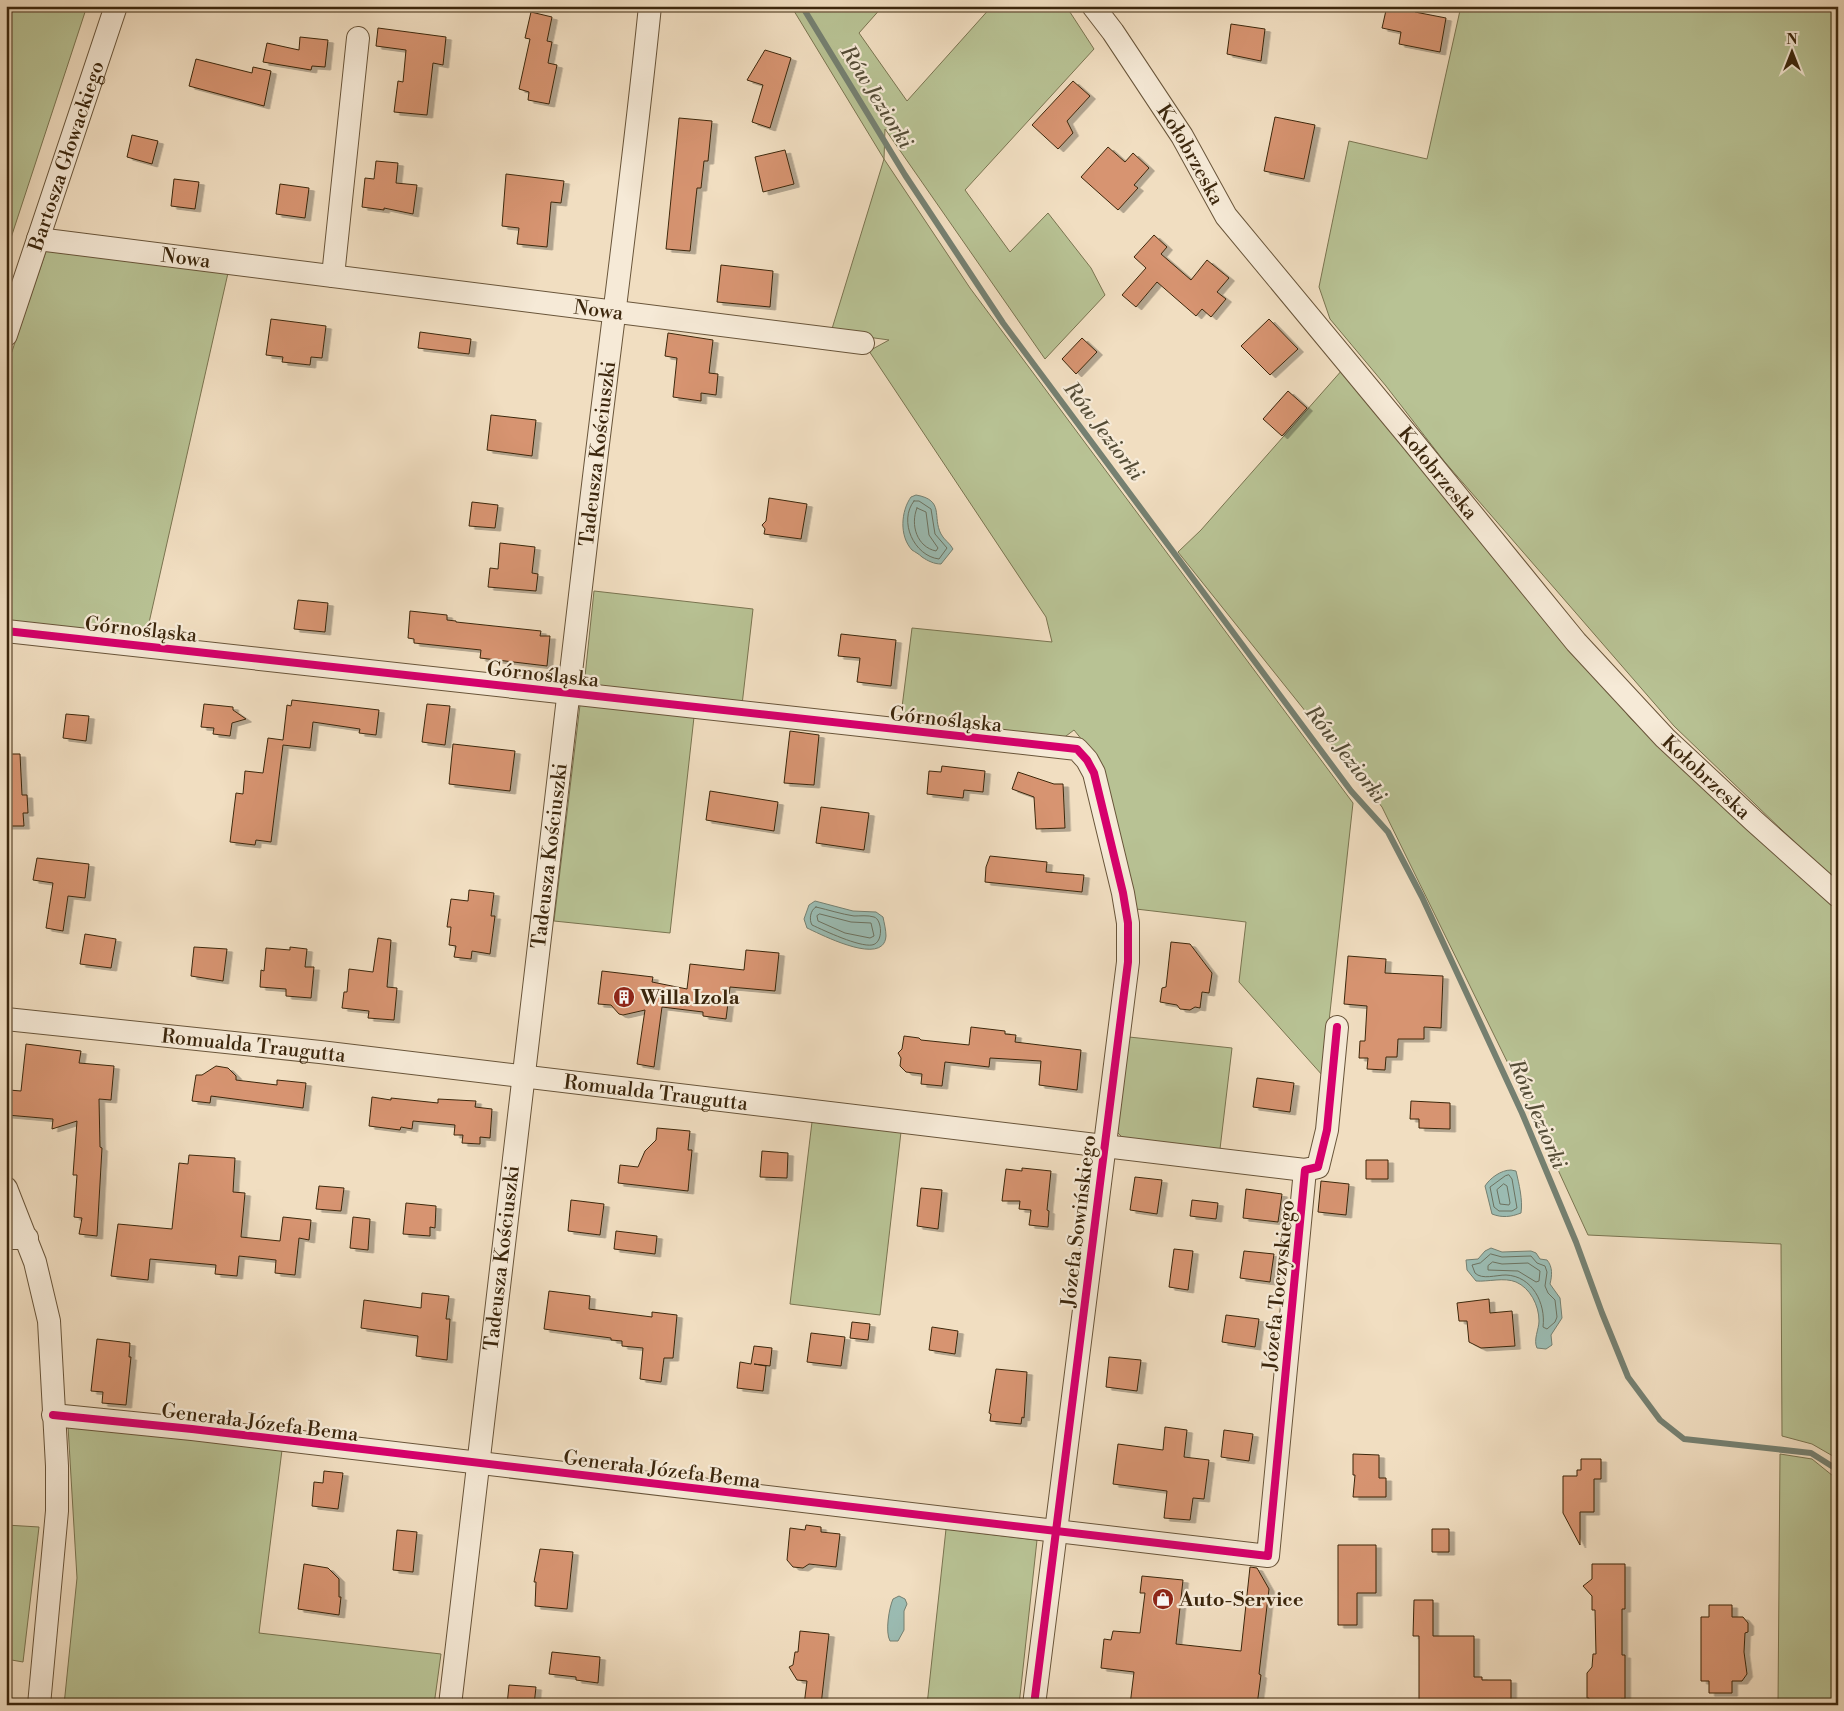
<svg xmlns="http://www.w3.org/2000/svg" width="1844" height="1711" font-family="'Libre Bodoni',serif">
  <defs>
    <filter id="shadow"><feDropShadow dx="5.5" dy="3" stdDeviation="0" flood-color="#0004"/></filter>
  </defs>
  <rect width="100%" height="100%" fill="#f1dec1"/>
  <filter id="stains"><feTurbulence type="fractalNoise" baseFrequency=".004" numOctaves="4"/><feColorMatrix values="0 0 0 0 .2 0 0 0 0 .09 0 0 0 0 .02 0 0 0 .5 -.17"/></filter>
  <radialGradient id="worn" r=".72"><stop offset=".6" stop-color="#630" stop-opacity="0"/><stop offset="1" stop-color="#630" stop-opacity=".3"/></radialGradient>
  <path fill="#b8c294" stroke="#7a7450" d="M6 6H87L6 253Z
    M791 6H883L859 33 907 101 992 6H1066L1094 49 965 190 1010 252 1048 213 1091 268 1105 295 1045 359 885 129 884 159 970 288 1353 803 1323 1076 1239 982 1246 922 1136 909 1096 757 1074 730 1058 742 900 723 912 628 1052 642 1046 617 869 351 889 340 831 332 884 159Z
    M1461 6H1838V884L1674 726 1444 461 1386 386 1330 319 1319 287 1349 141 1427 159Z
    M46 251 228 273 146 636 6 620V369Z
    M1343 369 1408 446 1631 719 1838 911V1459L1812 1444 1782 1436 1781 1244 1588 1235 1525 1098 1382 807 1178 552 1201 530Z
    M594 591 753 609 742 705 584 686Z
    M580 705 694 717 670 933 554 921Z
    M1129 1037 1232 1048 1220 1149 1123 1138 1117 1132Z
    M812 1122 901 1132 880 1315 790 1304Z
    M68 1426 282 1450 259 1633 441 1654 434 1705H64L77 1578Z
    M1780 1454 1812 1459 1838 1480V1705H1778Z
    M6 1525 39 1527 23 1662 6 1659Z
    M946 1529 1037 1540 1019 1705H927Z"/>
  <path fill="#9bbcb3" stroke="#758071" d="M916 495C945 500 932 517 941 534 944 540 950 543 953 549L941 564C934 564 928 561 922 557 919 554 915 552 912 550 899 536 901 511 911 497Z
    M815 901 853 911 876 912 883 917C884 922 886 930 886 936 884 967 822 935 807 928L804 919 809 905Z
    M1511 1170 1516 1171C1519 1184 1523 1200 1521 1213 1511 1217 1502 1218 1492 1214L1485 1186C1490 1178 1501 1170 1511 1170Z
    M1491 1248 1502 1252 1531 1251 1536 1253 1540 1259 1547 1260C1553 1267 1552 1276 1550 1284L1560 1298 1562 1318 1551 1335 1552 1345 1546 1349 1537 1348C1533 1340 1539 1329 1539 1321 1539 1305 1530 1288 1516 1282 1504 1277 1488 1282 1476 1281L1467 1270 1466 1260 1478 1259 1485 1251Z
    M899 1596 905 1599 907 1604 904 1611V1630L898 1641H890C885 1632 889 1608 893 1599Z"/>
  <g fill="none" stroke-linecap="round" stroke-linejoin="round">
    <path stroke="#6c7260" stroke-width="1" d="M914 501H919L931 509 935 534 947 548 939 559C914 556 898 521 914 501Z
      M917 508 926 512 929 535 938 548 936 551C917 547 910 525 917 508Z
      M816 907C829 910 841 914 854 916 860 916 868 915 874 917 882 919 884 943 872 945 859 947 825 931 812 925 809 920 810 910 816 907Z
      M820 914 851 922 871 923 874 936 870 938 845 933 818 921 817 916Z
      M1509 1175 1512 1179 1517 1208 1512 1211H1499L1494 1207 1490 1187 1505 1176Z
      M1504 1184 1507 1186 1510 1203 1509 1205 1500 1204 1497 1190Z
      M1491 1254 1502 1257 1531 1256 1537 1263 1545 1266 1547 1272 1545 1286 1548 1293 1555 1300 1557 1317 1555 1322 1547 1329 1543 1327C1546 1303 1532 1276 1506 1275 1496 1275 1482 1280 1475 1273L1472 1265 1480 1263Z
      M1493 1262 1502 1264 1528 1263 1540 1271 1539 1281 1536 1282 1518 1271 1488 1270V1266Z"/>
    <path stroke="#758071" stroke-width="6" d="M802 6 905 175 1003 323 1351 791 1388 832 1422 897 1522 1113 1576 1242 1602 1313 1628 1377 1660 1420 1684 1439 1811 1453 1838 1470"/>
  </g>
  <path fill="#d79471" stroke="#3c270d" filter="url(#shadow)" d="M1387 6H1416L1415 12 1446 18 1440 52 1399 44 1401 32 1382 28Z
    M531 12 552 17 547 41 552 42 548 63 557 65 549 104 528 100 529 92 519 89 530 39 525 38Z
    M1231 24 1265 29 1261 61 1227 54Z
    M378 28 446 37 443 65 433 63 427 115 394 112 398 81 403 82 406 50 376 46Z
    M300 37 328 40 325 67 312 66 311 70 263 62 267 43 299 50Z
    M765 50 791 58 770 128 752 122 763 85 747 80Z
    M196 59 252 73 253 67 271 71 264 106 189 86Z
    M1073 81 1090 96 1067 121 1073 133 1058 149 1032 125Z
    M1275 117 1315 125 1304 179 1264 171Z
    M679 118 712 121 708 161H704L701 188H697L690 251 666 249Z
    M132 135 158 141 152 164 127 157Z
    M1108 147 1125 162 1133 153 1149 168 1134 185 1138 188 1118 210 1081 177Z
    M785 150 794 184 763 192 755 157Z
    M376 161 398 163 396 183 417 185 413 214 384 208V210L362 207 365 178 374 179Z
    M506 174 564 181 561 203 551 202 547 247 517 244 519 228 502 226Z
    M174 179 199 182 195 209 171 206Z
    M280 184 309 188 305 218 276 214Z
    M1154 235 1167 247 1161 254 1191 280 1207 260 1229 278 1217 292 1226 299 1211 317 1202 309 1196 316 1157 282 1136 307 1122 295 1146 268 1134 257Z
    M721 265 773 271 770 307 717 302Z
    M271 319 326 326 322 358 311 357 310 365 282 362 283 357 266 355Z
    M1269 319 1298 349 1270 375 1241 346Z
    M420 332 471 339 469 354 418 348Z
    M668 333 713 340 709 373 718 374 716 395 701 393V401L673 397 677 358 665 356Z
    M1082 338 1097 352 1076 374 1062 359Z
    M1288 391 1307 408 1282 436 1263 419Z
    M491 415 536 420 532 456 487 450Z
    M769 498 807 504 801 539 764 534 765 529 762 525 766 521Z
    M472 502 498 505 495 528 469 526Z
    M500 543 535 547 532 573 538 574 536 591 488 587 490 568 498 569Z
    M298 600 328 603 325 632 294 629Z
    M410 611 447 615V620L456 621V622L541 631 540 636H550L547 666 480 658 481 650 414 643V639L408 638Z
    M841 634 896 640 891 686 857 682 860 658 838 656Z
    M292 700 379 710 376 735 359 733 360 729 313 722 310 748 283 745 271 842 256 840 255 845 230 842 236 793 243 794 245 771 263 773 268 738 283 740 287 705 291 706Z
    M204 704 233 707V710L246 719 232 723 230 736 213 734 214 728 201 727Z
    M427 704 450 706 445 745 422 742Z
    M66 714 89 716 86 741 63 738Z
    M790 731 819 735 814 785 784 783Z
    M453 744 515 751 510 791 449 784Z
    M6 754H20L22 795H27L28 813H23L24 826H6Z
    M942 766 985 771 983 792 964 790 963 798 927 794 929 771 941 772Z
    M1018 772 1054 784H1063L1065 828 1036 829 1034 797 1012 789Z
    M710 791 778 802 774 831 706 820Z
    M821 807 869 813 864 850 816 843Z
    M990 856 1047 862 1046 872 1084 875 1082 892 985 882 986 867Z
    M37 858 89 864 85 898 68 896 63 931 46 928 53 883 33 880Z
    M469 890 494 893 491 916H495L490 954 472 951 471 959 454 957 456 946 449 945 451 927H447L451 899 468 901Z
    M85 934 116 939 111 968 80 964Z
    M378 938 391 940 387 987 397 988 394 1020 368 1018 369 1011 342 1008 344 992H347L349 969 373 972Z
    M1171 942 1190 944 1212 973 1209 993 1202 992 1200 1008 1195 1007 1190 1010 1180 1009 1177 1005 1160 1002 1162 988 1166 987Z
    M194 947 227 949 223 981 191 976Z
    M290 947 307 949 305 967H314L311 998 286 996V989L260 987 261 970 264 971 266 948 290 950Z
    M746 950 779 953 775 991 730 987 726 1019 703 1016V1012L662 1007 654 1067 637 1064 645 1010 623 1015 619 1014 611 1005 598 1004 602 971 653 977 652 982 687 989 690 964 744 970Z
    M1348 956 1386 959 1385 973 1443 976 1441 1028 1424 1027V1039H1398L1397 1057H1386L1385 1070 1367 1069 1368 1058H1359L1360 1041H1365L1367 1006 1344 1004Z
    M971 1027 1005 1031V1034L1016 1035 1015 1042 1081 1050 1077 1090 1039 1085 1041 1061 990 1058 989 1067 945 1062 942 1086 921 1084 922 1074 906 1072 900 1066 901 1058 898 1053 902 1049 904 1036 919 1038 921 1040 969 1045Z
    M26 1044 81 1051 79 1063 114 1066 111 1100 99 1099 100 1147 102 1148 97 1236 79 1234 82 1218 74 1217 77 1175H73L77 1121 52 1129 53 1119 7 1115 9 1090 21 1091Z
    M216 1066 228 1068 236 1076V1080L277 1085V1080L306 1083 303 1108 211 1096 210 1103 192 1101 196 1075H202Z
    M1257 1078 1294 1083 1290 1112 1253 1107Z
    M372 1097 391 1100V1098L438 1103V1099L476 1101 475 1107 492 1109 490 1138 480 1137V1144L462 1143 463 1135H454L455 1125 413 1121 412 1129 401 1127 400 1130 369 1126Z
    M1411 1101 1450 1103V1129L1419 1128V1119H1410Z
    M657 1128 690 1131 688 1150H692L688 1191 618 1183 620 1165 638 1167 645 1151 656 1140Z
    M762 1151 788 1153 787 1178 760 1177Z
    M189 1155 235 1158 233 1192 245 1193 241 1237 280 1241 283 1217 311 1220 309 1240 299 1238 295 1275 275 1273 276 1260 239 1256 237 1276 215 1274 216 1265 150 1259 148 1280 111 1276 118 1224 172 1229 179 1163 188 1164Z
    M1366 1160H1388V1179H1366Z
    M1022 1168 1051 1171 1047 1210 1049 1211 1048 1227 1029 1225 1031 1210 1019 1209 1020 1201H1002L1006 1169 1022 1171Z
    M1135 1177 1162 1180 1157 1214 1130 1210Z
    M1321 1181 1349 1184 1346 1215 1318 1212Z
    M319 1186 344 1188 341 1211 316 1209Z
    M921 1188 942 1190 938 1229 917 1226Z
    M1246 1189 1282 1194 1278 1222 1243 1218Z
    M571 1200 604 1204 600 1235 568 1231Z
    M1192 1200 1218 1203 1216 1219 1190 1216Z
    M406 1203 436 1206 435 1228 430 1227V1236L403 1234Z
    M353 1217 370 1219 368 1250 350 1248Z
    M616 1231 657 1236 655 1254 614 1249Z
    M1174 1249 1193 1251 1188 1290 1169 1287Z
    M1244 1251 1274 1254 1270 1282 1240 1278Z
    M549 1291 590 1296 589 1309 652 1317V1312L677 1315 673 1358H664L661 1382 640 1379 643 1348 622 1346V1341L611 1340V1338L544 1329Z
    M422 1293 449 1296 446 1319H450L447 1360 416 1356 418 1336 361 1328 364 1300 421 1308Z
    M1489 1299 1490 1313 1512 1311 1515 1346 1481 1348 1469 1342 1467 1321H1459L1457 1303Z
    M1226 1315 1259 1319 1255 1347 1222 1342Z
    M852 1322 870 1324 868 1340 850 1338Z
    M932 1327 958 1331 955 1354 929 1350Z
    M811 1333 845 1337 841 1366 807 1362Z
    M97 1339 130 1343 129 1357H131L126 1405 102 1403 103 1392 91 1391Z
    M754 1346 772 1348 770 1366 754 1364 766 1366 763 1391 737 1388 740 1362 751 1364Z
    M1109 1357 1141 1360 1137 1391 1106 1387Z
    M996 1369 1027 1372 1024 1418 1022 1417 1021 1424 990 1421 991 1414 989 1413Z
    M1165 1427 1187 1430 1184 1457 1209 1460 1204 1499 1193 1498 1190 1520 1164 1518 1167 1491 1113 1484 1118 1444 1163 1450Z
    M1224 1430 1253 1434 1249 1461 1221 1457Z
    M1353 1454 1379 1455V1478H1386V1497H1353L1355 1475H1353Z
    M1581 1459H1601V1479H1594V1512H1580V1545L1563 1513V1476H1577V1470H1581Z
    M324 1471 343 1473 338 1509 312 1506 314 1482 323 1483Z
    M806 1525 821 1527V1532L840 1534 836 1567 809 1564 803 1568 793 1567 787 1560 790 1528 805 1530Z
    M1432 1529H1449V1552H1432Z
    M397 1530 417 1532 413 1572 393 1570Z
    M1338 1545H1376V1593H1357V1625H1338Z
    M540 1549 573 1552 567 1609 535 1606 536 1582H534Z
    M304 1564 328 1568 339 1579V1597H341L339 1615 298 1609Z
    M1592 1564H1625V1609H1622V1655H1625V1699H1621V1705H1589V1698H1587V1673L1592 1667 1593 1654H1596L1595 1610H1592V1596L1583 1586 1592 1579Z
    M1250 1567 1257 1568 1269 1589 1259 1674 1261 1675 1257 1705H1130L1134 1672 1101 1668 1104 1639 1111 1640 1113 1631 1140 1633 1145 1593H1140L1142 1576 1183 1580 1176 1644 1241 1651Z
    M1414 1600H1433V1636H1474V1677H1482V1680H1511V1703H1503V1705H1419V1636H1413Z
    M1709 1605H1732V1617H1743L1748 1623V1632L1745 1633 1744 1652 1747 1674 1742 1681H1732V1693H1709V1681H1701V1617H1709Z
    M800 1631 829 1634 821 1705H804L807 1681 797 1680 789 1667 793 1665 795 1652H798Z
    M552 1652 600 1657 598 1683 576 1680V1677L549 1674Z
    M509 1685 536 1687 534 1705H507Z"/>
  <g fill="none" stroke-linecap="round" stroke-linejoin="round">
    <g stroke="#69553a" stroke-width="24">
      <g id="minor">
        <path id="s1" d="M1093 6 1113 32 1182 136 1226 216 1410 438 1576 642 1665 738 1754 821 1838 896"/>
        <path id="s2" d="M38 239 863 343"/>
        <path d="M333 276 358 38"/>
        <path id="s3" d="M6 335 116 6"/>
        <path d="M6 631 1077 749 1087 760 1094 773 1123 893 1128 923V962L1034 1705"/>
        <path id="s4" d="M6 1019 320 1052 1305 1170"/>
        <path d="M6 1188 35 1262 49 1321 57 1466V1511L39 1705"/>
        <path d="M6 1238H27"/>
        <path d="M53 1415 192 1429 1268 1556 1305 1170 1318 1167 1327 1130 1337 1027"/>
        <path id="s5" d="M450 1705C494 1306 543 908 590 510 610 342 633 174 650 6"/>
      </g>
    </g>
    <use href="#minor" stroke="#f6ead7" stroke-width="22"/>
    <g stroke="#f6ead7" stroke-width="11">
      <path id="cycleway" d="M6 631 1077 749 1087 760 1094 773 1123 893 1128 923V962L1034 1705
        M53 1415 192 1429 1268 1556 1305 1170 1318 1167 1327 1130 1337 1027"/>
    </g>
    <use href="#cycleway" stroke="#d6006c" stroke-width="8"/>
  </g>
  <defs>
    <g id="building-disc" transform="scale(1.125)"><circle r="9.5" fill="#8f2418" stroke="#f6ead7"/><path d="M-4-6H4V6H1V3H-1V6H-4ZM-2.5-4.3h1.7v1.8h-1.7ZM.8-4.3h1.7v1.8H.8ZM-2.5-1h1.7V.8h-1.7ZM.8-1h1.7V.8H.8Z" fill="#fff"/></g>
    <g id="shop-disc" transform="scale(1.125)"><circle r="9.5" fill="#8f2418" stroke="#f6ead7"/><path d="M-5-2.5h2.3a2.7 3.5 0 0 1 5.4 0H5L5.5 6h-11ZM-1.5-2.5h3a1.5 2.3 0 0 0-3 0Z" fill="#fff"/></g>
  </defs>
  <g fill-rule="evenodd">
    <use href="#building-disc" x="624" y="997"/>
    <use href="#shop-disc" x="1163" y="1599"/>
  </g>
  <g text-anchor="middle" stroke-width="4.5" stroke-linejoin="round" paint-order="stroke">
    <g font-size="20" fill="#3c270d" stroke="#f6ead7">
      <text dy="7" stroke="none"><textPath href="#s1" startOffset="178">Kołobrzeska</textPath></text>
      <text dy="7" stroke="none"><textPath href="#s3" startOffset="189">Bartosza Głowackiego</textPath></text>
      <text dy="7" stroke="none"><textPath href="#s2" startOffset="149">Nowa</textPath></text>
      <text dy="7" stroke="none"><textPath href="#s2" startOffset="565">Nowa</textPath></text>
      <text dy="7" stroke="none"><textPath href="#s5" startOffset="1260">Tadeusza Kościuszki</textPath></text>
      <text dy="7" stroke="none"><textPath href="#s1" startOffset="582">Kołobrzeska</textPath></text>
      <text transform="translate(141 629) rotate(6)" y="7">Górnośląska</text>
      <text transform="translate(543 674) rotate(6)" y="7">Górnośląska</text>
      <text transform="translate(946 719) rotate(6)" y="7">Górnośląska</text>
      <text dy="7" stroke="none"><textPath href="#s1" startOffset="988">Kołobrzeska</textPath></text>
      <text dy="7" stroke="none"><textPath href="#s5" startOffset="855">Tadeusza Kościuszki</textPath></text>
      <text dy="7" stroke="none"><textPath href="#s4" startOffset="249">Romualda Traugutta</textPath></text>
      <text dy="7" stroke="none"><textPath href="#s4" startOffset="654">Romualda Traugutta</textPath></text>
      <text transform="translate(1078 1221) rotate(-83)" y="7">Józefa Sowińskiego</text>
      <text dy="7" stroke="none"><textPath href="#s5" startOffset="450">Tadeusza Kościuszki</textPath></text>
      <text transform="translate(1278 1285) rotate(-84)" y="7">Józefa Toczyskiego</text>
      <text transform="translate(260 1422) rotate(7)" y="7">Generała Józefa Bema</text>
      <text transform="translate(662 1469) rotate(7)" y="7">Generała Józefa Bema</text>
    </g>
    <g font-size="20" font-weight="bold" fill="#3c270d" stroke="#f6ead7" text-anchor="start">
      <text x="640" y="1004">Willa Izola</text>
      <text x="1179" y="1606">Auto-Service</text>
    </g>
    <g font-size="21" font-style="italic" fill="#544c36" stroke="#f6ead7">
      <text transform="translate(877 97) rotate(58)" y="7">Rów Jeziorki</text>
      <text transform="translate(1104 431) rotate(53)" y="7">Rów Jeziorki</text>
      <text transform="translate(1346 754) rotate(52)" y="7">Rów Jeziorki</text>
      <text transform="translate(1538 1114) rotate(67)" y="7">Rów Jeziorki</text>
    </g>
  </g>
  <rect width="1844" height="1711" fill="none" stroke="#f1dec1" stroke-width="25"/>
  <rect x="8" y="8" width="1829" height="1696" fill="none" stroke="#3c270d" stroke-width="2.5"/>
  <rect x="12" y="12" width="1819" height="1686" fill="none" stroke="#3c270d"/>
  <g transform="translate(1792 52)" stroke="#f6ead7" stroke-width="4" paint-order="stroke">
  <path d="M0-4L9 19L0 12L-9 19Z" fill="#3c270d"/>
  <text y="-8" font-size="14" font-weight="bold" text-anchor="middle" fill="#3c270d">N</text>
  </g>
  <rect width="100%" height="100%" filter="url(#stains)"/>
  <rect width="100%" height="100%" fill="url(#worn)"/>
</svg>
